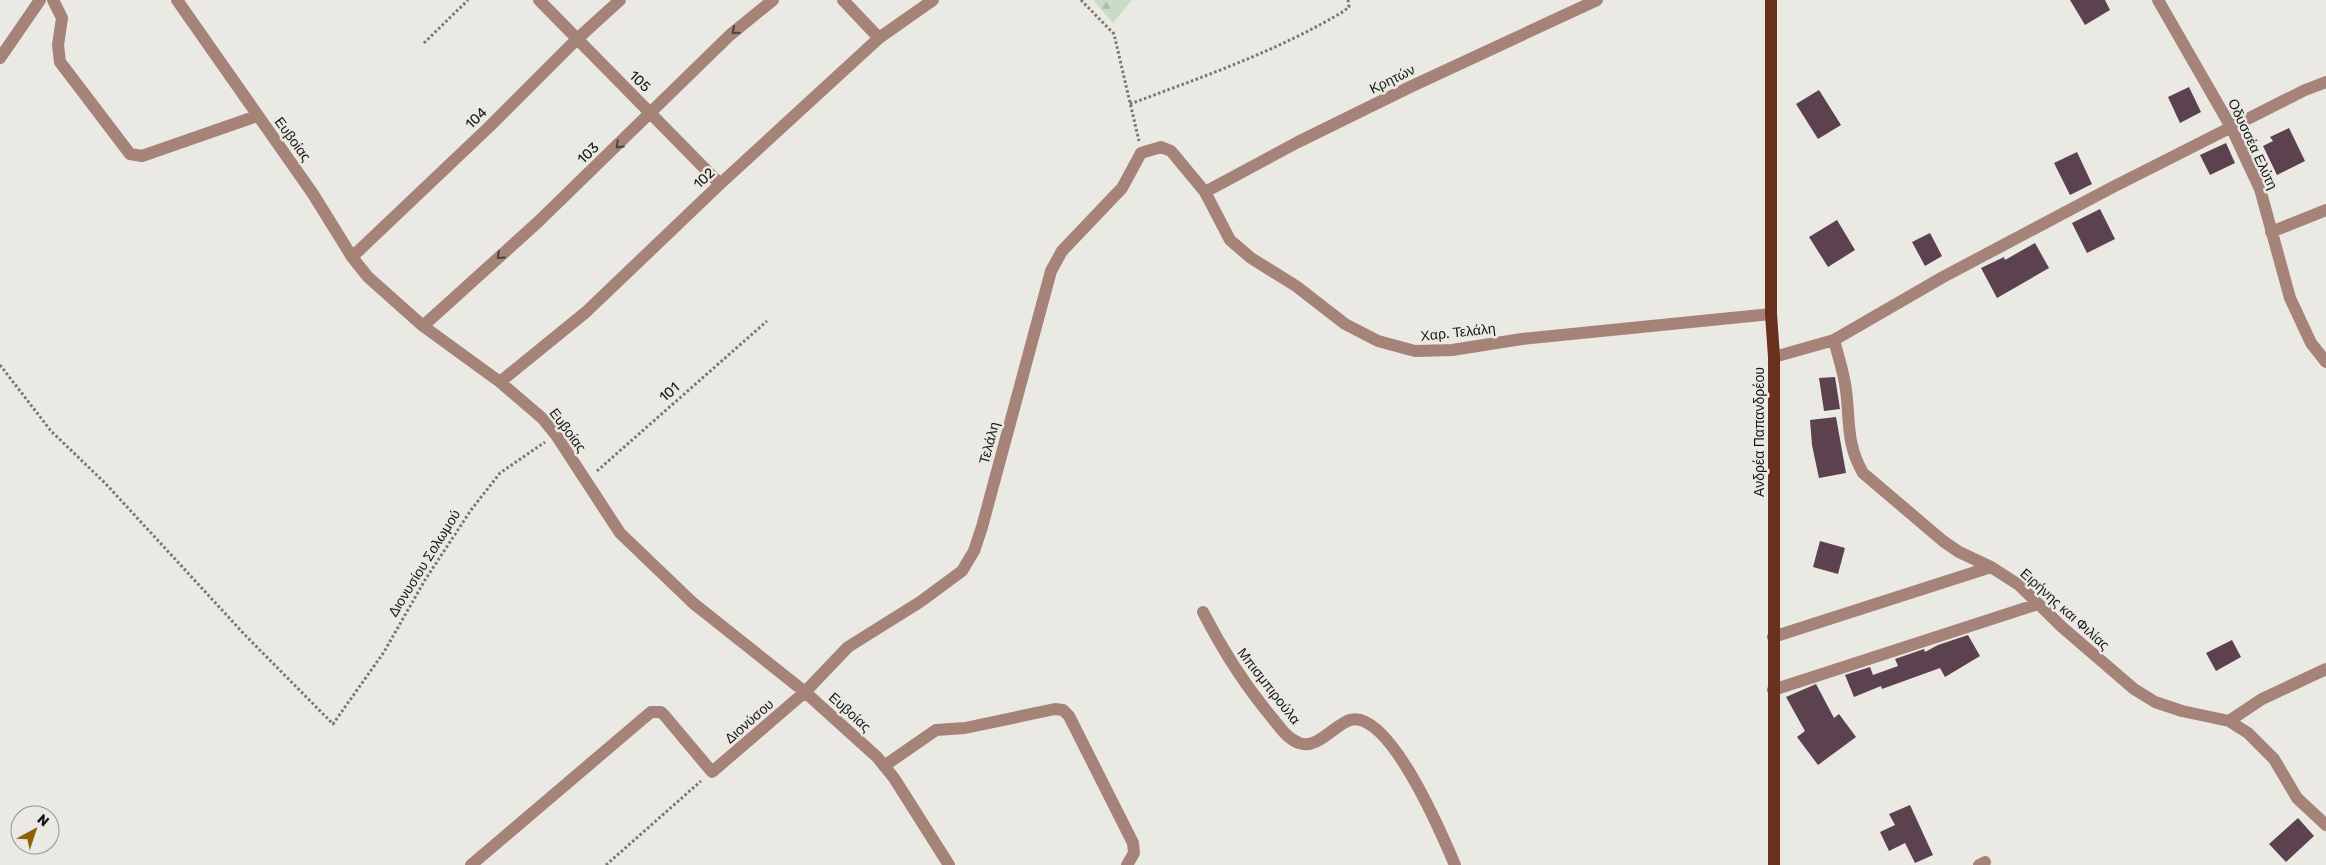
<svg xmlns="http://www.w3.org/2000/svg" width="2326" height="865" font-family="Rubik,sans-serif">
  <defs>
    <pattern id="forest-firs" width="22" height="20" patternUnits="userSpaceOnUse" patternTransform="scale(1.25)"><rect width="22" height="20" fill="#cadcc6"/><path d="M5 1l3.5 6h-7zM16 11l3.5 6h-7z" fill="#adbca9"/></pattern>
  </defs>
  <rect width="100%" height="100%" fill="#eae9e3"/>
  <path fill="url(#forest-firs)" d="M1093 0H1132L1113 23Z"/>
  <path fill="#5c414e" d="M2070 0H2105L2110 10 2085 25Z
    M2189 87 2201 112 2180 123 2168 97Z
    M1819 90 1841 125 1818 139 1796 104Z
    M2289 128 2305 161 2277 175 2263 146 2273 141 2270 137Z
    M2226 143 2235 163 2210 175 2200 155Z
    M2077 152 2092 184 2070 195 2054 163Z
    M2100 209 2115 239 2087 253 2072 223Z
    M1837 220 1855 250 1828 267 1809 237Z
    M1930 233 1942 256 1925 266 1912 242Z
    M2035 243 2049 268 1997 298 1981 268 2004 257 2005 260Z
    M1835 377 1840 409 1824 411 1819 378Z
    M1836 417 1846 473 1819 478 1812 445 1810 420Z
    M1820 541 1845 548 1838 574 1813 567Z
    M1968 635 1980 656 1945 677 1940 668 1882 689 1881 686 1854 697 1845 675 1870 667 1873 675 1898 666 1895 659 1924 649 1925 652 1938 645Z
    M2232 640 2241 657 2216 671 2206 653Z
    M1816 684 1834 718 1839 714 1856 737 1818 765 1797 737 1805 731 1786 697Z
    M1910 805 1933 855 1915 863 1905 843 1889 851 1880 832 1895 825 1889 814Z
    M2298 818 2314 836 2286 862 2269 844Z"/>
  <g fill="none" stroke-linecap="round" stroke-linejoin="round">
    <path stroke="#777672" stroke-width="3" stroke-dasharray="2.5 2.5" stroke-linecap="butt" d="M1081 0 1114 34 1139 141
      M424 43 468 0
      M1130 104C1202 77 1278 51 1344 11L1349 7 1348 0
      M0 365 51 431 105 483 245 635 333 724 384 652 425 580 471 510 500 473 545 442
      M597 471 767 321
      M606 865 701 781"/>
    <path stroke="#a68378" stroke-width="12" d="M53 0 62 18 58 45 60 62 130 154 142 156 257 116
      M177 0 313 194 352 257 368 277 423 326 500 382 542 418 556 435 620 533 693 603 805 692 877 757 894 778 949 865
      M539 0 720 184
      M843 0 879 38
      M2158 0 2231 127 2260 189 2290 298 2311 343 2326 362
      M0 58 40 0
      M1205 192 1298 142 1410 87 1597 0
      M2271 232 2326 210
      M352 257 490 126 576 40 620 0
      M423 326 538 222 730 35 773 0
      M1834 340C1838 356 1844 373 1846 390 1850 421 1846 444 1863 473L1943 541 1959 552 1991 567 2019 585 2062 627 2134 689 2155 702 2182 711 2229 721 2248 733 2274 759 2297 798 2326 825
      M1774 357 1834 340 1943 277 2111 188 2305 90 2326 82
      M500 382 586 312 720 184 879 38 933 0
      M1203 612C1223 651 1246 687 1274 720 1281 729 1288 739 1299 743 1317 750 1334 725 1350 720 1389 708 1443 837 1455 865
      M1773 637 1991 567
      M1773 690 2038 604
      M2229 721 2262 699 2326 669
      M884 766 936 730 965 728 1055 709 1063 710 1069 716 1133 843 1134 853 1127 865
      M471 865 651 712H661L665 716 712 772 805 692 848 647 920 602 962 571 974 551 982 527 1051 271 1062 251 1122 188 1141 153 1161 147 1171 151 1205 192 1230 240 1251 258 1296 286 1345 324 1378 341 1415 351 1452 350 1522 339 1771 314
      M1979 865 1985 862"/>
    <path stroke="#68301d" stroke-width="12" d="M1771 0V314L1774 357V865"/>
  </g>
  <defs><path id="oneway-chevron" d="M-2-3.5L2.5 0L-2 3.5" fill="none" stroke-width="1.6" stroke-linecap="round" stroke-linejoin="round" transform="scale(1.25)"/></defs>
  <g stroke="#50423c">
    <use href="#oneway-chevron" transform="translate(735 31) rotate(140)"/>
    <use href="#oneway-chevron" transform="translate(619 145) rotate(136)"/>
    <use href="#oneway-chevron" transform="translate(500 256) rotate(138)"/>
  </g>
  <g text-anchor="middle" stroke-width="5" stroke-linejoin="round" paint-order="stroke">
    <g font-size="14" fill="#161614" stroke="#eae9e3">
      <text transform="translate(1392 79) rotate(-26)" y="5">Κρητών</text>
      <text transform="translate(640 81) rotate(44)" y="5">105</text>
      <text transform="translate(476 118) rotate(-44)" y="5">104</text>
      <text transform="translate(293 139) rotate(54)" y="5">Ευβοίας</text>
      <text transform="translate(2253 144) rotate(65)" y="5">Οδυσσέα Ελύτη</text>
      <text transform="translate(588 153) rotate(-44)" y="5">103</text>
      <text transform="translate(704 178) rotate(-43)" y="5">102</text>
      <text transform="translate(1458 332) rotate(-6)" y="5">Χαρ. Τελάλη</text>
      <text transform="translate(669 392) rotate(-41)" y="5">101</text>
      <text transform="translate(568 430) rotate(53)" y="5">Ευβοίας</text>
      <text transform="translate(1759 432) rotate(-90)" y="5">Ανδρέα Παπανδρέου</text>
      <text transform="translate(989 443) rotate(-75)" y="5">Τελάλη</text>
      <text transform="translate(424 563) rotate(-58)" y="5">Διονυσίου Σολωμού</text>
      <text transform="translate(2065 609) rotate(42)" y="5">Ειρήνης και Φιλίας</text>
      <text transform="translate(1269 686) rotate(52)" y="5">Μπισμπιρούλα</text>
      <text transform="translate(850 712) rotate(42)" y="5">Ευβοίας</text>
      <text transform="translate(749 721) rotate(-41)" y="5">Διονύσου</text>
    </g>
  </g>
  <g transform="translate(35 830) rotate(40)"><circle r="24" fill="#eae9e3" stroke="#959590"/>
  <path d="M0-4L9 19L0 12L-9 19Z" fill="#8b6505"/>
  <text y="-8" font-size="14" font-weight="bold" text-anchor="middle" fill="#161614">N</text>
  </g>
</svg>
